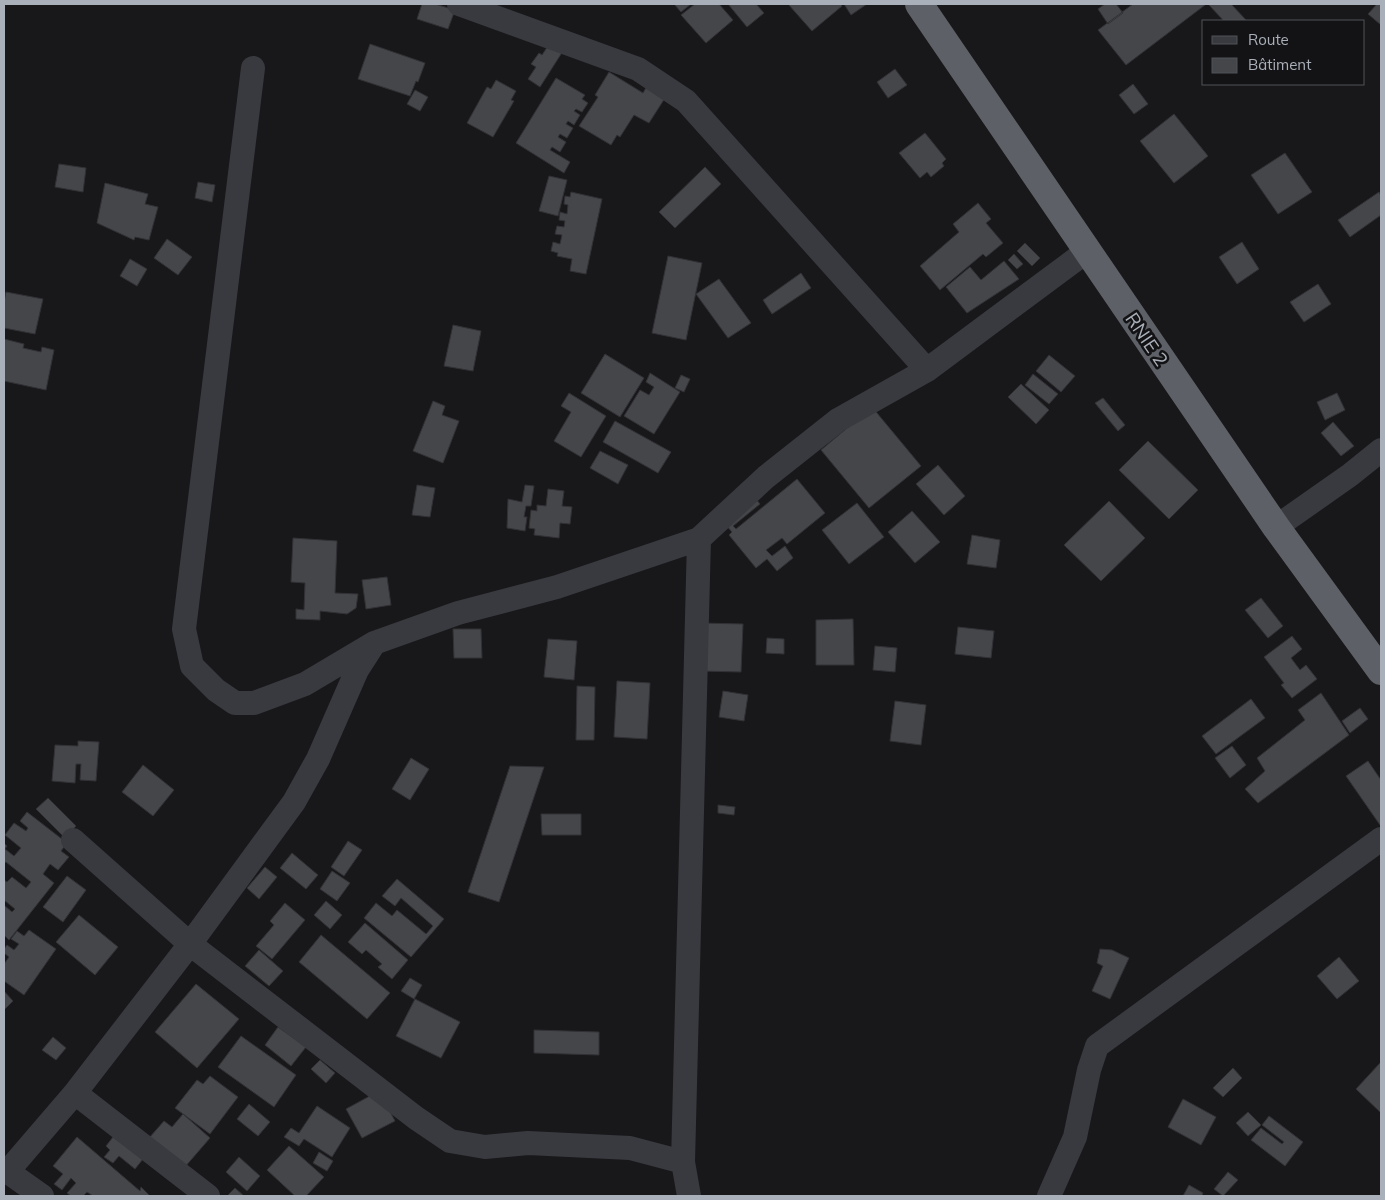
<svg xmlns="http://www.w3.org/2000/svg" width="1385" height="1200" font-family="Mulish,sans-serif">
  <rect width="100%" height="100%" fill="#18181a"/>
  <path fill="#44464a" stroke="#323236" d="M422 4H435L455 10 448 29 417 19Z
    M674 4H691L681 12Z
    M695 4H719L733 20 706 43 681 15Z
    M728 4H756L764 13 747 27Z
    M788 4H840L842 6 812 31Z
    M844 4H867L851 15Z
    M1105 4H1116L1123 13 1108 24 1098 9Z
    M1133 4H1204L1205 5 1126 65 1098 30Z
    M1208 4H1231L1247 21H1224Z
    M1377 4H1381V25L1368 14Z
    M550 43 563 51 540 87 528 79 536 67 531 64 539 53 542 55Z
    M370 44 425 63 418 82 416 81 410 96 358 79Z
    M895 69 907 85 888 98 877 82Z
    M609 72 643 93 647 86 665 98 649 123 634 115 620 137 617 135 611 145 579 126 598 97 595 95Z
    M556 78 585 95 582 99 588 103 582 112 576 109 574 111 580 115 574 125 568 121 566 124 573 128 567 138 560 134 558 137 566 142 560 152 552 147 550 150 570 162 564 173 516 143Z
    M496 80 516 91 511 100 514 101 493 137 467 123 487 87 491 89Z
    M1133 84 1148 104 1134 114 1119 95Z
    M415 90 428 97 420 111 407 104Z
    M1174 114 1208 156 1174 183 1140 141Z
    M925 133 946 159 942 163 944 166 931 177 927 172 920 178 899 153Z
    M1285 153 1312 192 1278 214 1251 175Z
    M59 164 86 168 83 192 55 187Z
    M705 167 721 184 675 228 659 212Z
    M549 176 567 180 558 216 539 211Z
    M198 182 215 185 212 202 195 198Z
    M105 183 148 194 145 204 158 207 149 240 135 237 134 240 97 223Z
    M571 192 602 199 586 274 570 271 572 259 557 256 558 253 551 251 553 242 560 244 562 235 555 234 557 226 564 227 565 221 559 220 560 212 567 214 568 205 564 204 565 196 570 197Z
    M1379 192 1381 196V215L1350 237 1338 220Z
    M978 203 991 219 986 223 1003 243 986 257 983 254 940 290 920 266 959 232 953 224Z
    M167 239 192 257 178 275 154 258Z
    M1242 242 1259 269 1237 284 1219 257Z
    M1025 243 1040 258 1032 266 1017 251Z
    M1014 254 1023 264 1017 269 1008 260Z
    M668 256 702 263 686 340 652 333Z
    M130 259 147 269 137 286 120 276Z
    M1004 261 1019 279 967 313 946 287 970 267 981 280Z
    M801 273 811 288 772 314 763 300Z
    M719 279 751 323 728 338 696 294Z
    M1318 284 1331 304 1304 322 1290 302Z
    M6 292 43 299 35 334 4 328V302Z
    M453 325 481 331 473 371 444 366Z
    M4 339 24 344 23 348 41 352 42 347 54 350 46 390 4 381Z
    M605 354 644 378 620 417 581 393Z
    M1049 355 1075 376 1061 392 1036 371Z
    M650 373 680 392 654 434 624 416 640 390 649 395 654 387 646 382Z
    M1033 374 1058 394 1049 404 1025 385Z
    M681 375 690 379 684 392 675 388Z
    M1021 384 1049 410 1036 424 1008 397Z
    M569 393 606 416 581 457 554 441 571 412 561 406Z
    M1337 393 1345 410 1325 420 1317 402Z
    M1103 398 1125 425 1118 431 1095 403Z
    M433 401 445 406 442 415 459 421 443 463 413 451Z
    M872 407 921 466 869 508 821 450Z
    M615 421 671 452 658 473 603 442Z
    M1333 422 1354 446 1341 456 1321 433Z
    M1148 441 1198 490 1169 519 1119 470Z
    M600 451 628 465 618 484 590 468Z
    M938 465 965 496 944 515 916 484Z
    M797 479 825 513 787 544 782 538 766 550 772 556 785 546 793 558 777 571 767 559 756 568 729 535 732 532 725 524 756 499 760 504 733 526 736 529Z
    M417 485 435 488 430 517 412 515Z
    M525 485 534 486 531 506H526L524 517H527L525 531 507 528 508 499 522 502Z
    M548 489 564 491 562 506 572 507 570 524 560 523 559 538 534 535 535 529 529 528 531 510 537 511V505L546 506Z
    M1109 501 1145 538 1101 581 1064 545Z
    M857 503 884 537 849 564 822 530Z
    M912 511 940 542 915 563 888 532Z
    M972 535 1000 540 996 568 967 564Z
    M293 538 337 541 335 593 358 594 356 608 347 614 320 611V620L296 619V609L304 610 305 583 291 582Z
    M387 577 391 605 366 609 362 580Z
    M1261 598 1283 626 1268 638 1245 610Z
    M853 619 854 665H816V620Z
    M701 623 743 624 741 672 700 671Z
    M958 627 994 631 991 658 955 654Z
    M453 629H481L482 658H454Z
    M1292 636 1302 649 1291 658 1300 670 1306 665 1317 679 1292 698 1281 685 1284 683 1264 657Z
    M767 638 784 639V654L766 653Z
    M548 639 577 641 574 680 544 677Z
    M875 646 897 648 895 672 873 670Z
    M617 681 650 683 647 739 614 737Z
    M577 686 595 687 594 740H576Z
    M723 691 748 695 744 721 719 717Z
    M1321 693 1349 735 1258 803 1245 789 1265 771 1257 758 1305 720 1298 710Z
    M1251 699 1265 718 1216 754 1202 736Z
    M895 701 926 705 921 745 890 741Z
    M1360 708 1368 719 1350 733 1342 721Z
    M78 741 99 742 96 781 80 780 81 764H76L75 783 52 781 55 745 78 746Z
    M1232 746 1246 765 1230 778 1215 758Z
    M411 758 429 769 410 800 392 789Z
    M1368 761 1381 780V824L1380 825 1346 776Z
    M143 765 174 790 153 816 122 792Z
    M510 766 544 767 499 902 468 892Z
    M48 798 76 826 65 838 36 809Z
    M718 805 735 807 734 815 718 813Z
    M27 812 67 843 61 851 69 857 58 870 50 864 43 874 54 883 9 940 4 935V905L12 912 15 909 4 900V880L7 882 12 877 26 888 31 882 6 862 4 863V843L7 846 5 849 14 856 21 848 5 835 14 823 26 831 28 828 20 821Z
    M541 814H581V835H542Z
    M348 841 362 850 344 876 331 867Z
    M292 853 318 875 306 889 280 868Z
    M265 867 277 877 259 899 247 888Z
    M332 871 350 883 337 901 320 889Z
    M67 876 86 890 63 922 43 907Z
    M397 879 444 919 411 957 364 918 376 903 392 916 397 910 426 934 433 926 401 898 395 906 382 896Z
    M326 901 342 915 330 929 314 915Z
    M285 903 305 920 272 959 256 946 274 925 270 921Z
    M79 915 118 947 95 975 56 942Z
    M365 923 408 960 392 979 378 967 382 964 366 950 362 954 348 942Z
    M29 930 56 949 24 995 4 981V964L9 957 4 953V949L7 945 14 950 19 944 11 939 17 931 24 936Z
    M321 935 390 993 367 1019 299 962Z
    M1100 949 1112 950 1129 958 1110 999 1092 991 1103 966 1097 963Z
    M259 950 283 971 269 986 245 966Z
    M1339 957 1359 981 1337 999 1317 976Z
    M410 978 422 985 414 999 401 991Z
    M196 984 239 1019 197 1068 155 1032Z
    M4 991 13 1001 4 1010Z
    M415 999 460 1022 441 1058 396 1036Z
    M278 1027 306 1047 291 1066 265 1045Z
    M534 1030 599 1032V1055L534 1053Z
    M241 1036 296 1075 274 1107 218 1067Z
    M53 1037 66 1048 56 1060 42 1050Z
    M320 1060 335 1073 326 1083 311 1069Z
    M1380 1063 1381 1064V1113L1356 1089Z
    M1233 1068 1242 1078 1223 1097 1213 1088Z
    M210 1076 238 1097 210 1134 175 1108 197 1080 203 1084Z
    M379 1091 395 1121 362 1138 346 1109Z
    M1183 1099 1216 1117 1201 1145 1168 1127Z
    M249 1104 270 1122 258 1136 237 1119Z
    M317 1106 350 1128 332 1157 304 1139 299 1146 284 1137 291 1128 299 1133Z
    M1248 1112 1261 1125 1248 1136 1236 1123Z
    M183 1114 210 1138 184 1168 149 1138 164 1121 172 1127Z
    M1269 1116 1303 1142 1285 1166 1251 1140 1261 1128 1282 1144 1284 1142 1262 1125Z
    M77 1137 140 1191 141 1187 150 1196H93L87 1192 83 1196H71L67 1193 76 1183 71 1178 62 1190 54 1184 63 1174 53 1166Z
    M113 1137 143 1159 135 1169 119 1156 113 1163 104 1157 110 1150 106 1146Z
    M289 1146 324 1177 306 1196H295L267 1170Z
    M319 1152 333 1161 327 1171 313 1163Z
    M239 1157 260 1176 247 1191 226 1172Z
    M1228 1172 1238 1180 1223 1196 1214 1189Z
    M1189 1185 1203 1193 1202 1196H1183Z
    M235 1188 244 1196H227Z"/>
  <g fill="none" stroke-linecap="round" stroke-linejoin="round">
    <path stroke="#393a3f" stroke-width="24" d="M459 4 638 69 686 101 927 370
      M253 68 184 629 192 666 216 690 235 703H254L305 684 374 643 458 613 557 587 699 539 766 477 838 420 927 370 1087 251
      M1276 527 1350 475 1381 450
      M73 840 190 944 416 1118 450 1141 485 1147 528 1143 630 1148 683 1162
      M75 1093 208 1196
      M4 1169 42 1196
      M8 1171 75 1093 190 944 294 802 318 759 357 670 373 645
      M689 1196 683 1162 699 539
      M1049 1196 1075 1137 1089 1070 1097 1046 1381 839"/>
    <path stroke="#5d6066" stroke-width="28" d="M919 4 1276 527 1381 671"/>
  </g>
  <g text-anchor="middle" stroke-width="5" stroke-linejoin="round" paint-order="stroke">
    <g font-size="19" fill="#aab0b9" stroke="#131315">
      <text transform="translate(1147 339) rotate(56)" y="7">RNIE 2</text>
    </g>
  </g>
  <rect width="1385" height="1200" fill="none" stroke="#aab0b9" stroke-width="10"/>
  <rect x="1202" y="20" width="162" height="65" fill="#131315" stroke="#4f5257"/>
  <rect x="1212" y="36" width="25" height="8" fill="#393a3f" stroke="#4f5257"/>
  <text x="1248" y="45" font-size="15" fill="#aab0b9">Route</text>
  <rect x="1212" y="58" width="25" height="15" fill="#44464a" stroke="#4f5257"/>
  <text x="1248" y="70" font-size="15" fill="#aab0b9">Bâtiment</text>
</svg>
